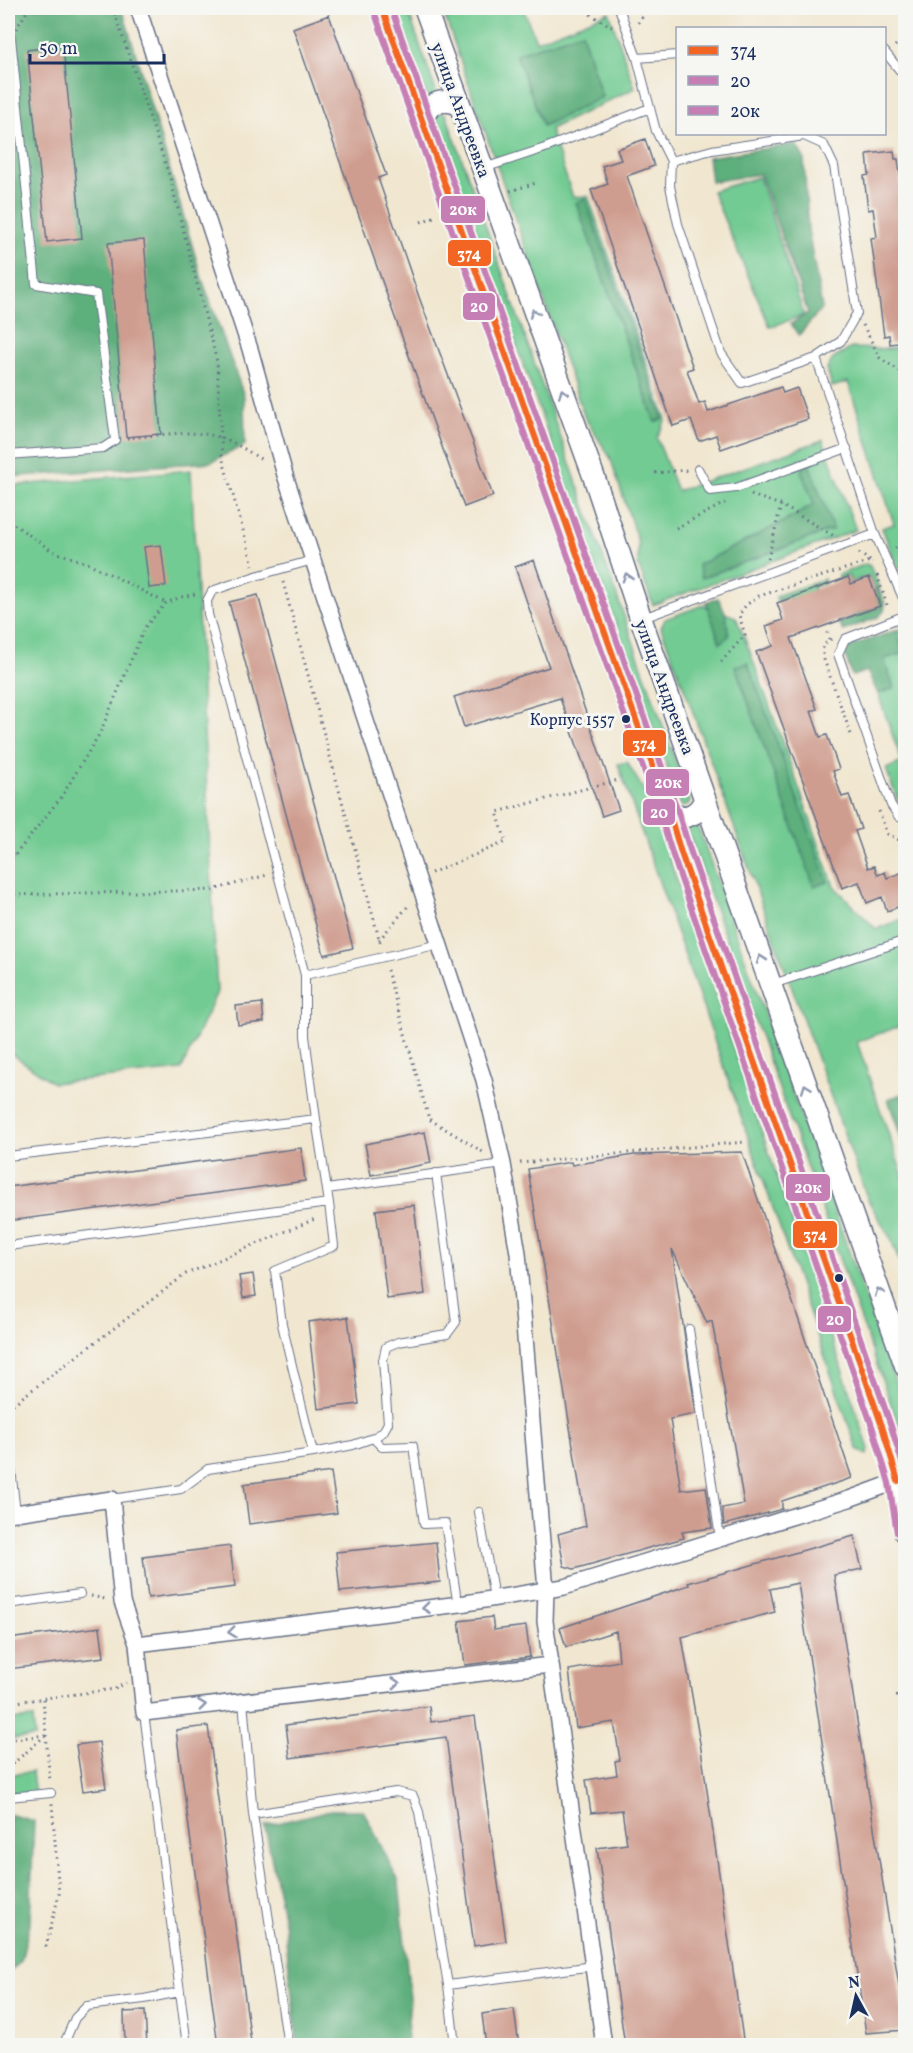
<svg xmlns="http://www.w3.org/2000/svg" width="913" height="2053" font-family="Vollkorn,serif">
  <rect width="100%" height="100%" fill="#f6f6f2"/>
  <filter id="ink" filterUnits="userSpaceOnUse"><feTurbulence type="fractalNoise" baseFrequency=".0167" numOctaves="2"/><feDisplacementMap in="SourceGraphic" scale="12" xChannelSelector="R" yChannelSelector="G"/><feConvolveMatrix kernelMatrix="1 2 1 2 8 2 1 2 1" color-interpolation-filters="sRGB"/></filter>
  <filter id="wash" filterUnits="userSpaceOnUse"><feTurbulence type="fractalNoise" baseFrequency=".008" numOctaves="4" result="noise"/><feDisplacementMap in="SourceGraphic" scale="24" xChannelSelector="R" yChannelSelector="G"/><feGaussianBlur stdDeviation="1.35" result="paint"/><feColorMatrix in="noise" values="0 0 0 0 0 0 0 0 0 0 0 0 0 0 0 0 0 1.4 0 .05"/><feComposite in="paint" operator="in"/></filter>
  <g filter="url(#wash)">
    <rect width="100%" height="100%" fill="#f1e7d0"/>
    <path fill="#72cb92" stroke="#467d78" stroke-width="1.5" fill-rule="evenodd" d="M395 8H407L437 94 427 98Z
      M442 8H523L536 41 609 12 635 88 550 129 573 197 588 196 666 419 657 438 677 491 823 440 856 530 653 605 638 564V542L610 457 585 418ZM585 199 663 418 655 422 577 203ZM814 504 833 529 702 578Z
      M443 112 446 114 690 802 685 807 681 806 435 118 436 114Z
      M759 177 804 315 770 327 712 191Z
      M905 347 906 567 898 569 882 528 894 524 848 382 832 387 827 369 833 359 851 348 886 349Z
      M191 470 217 992 181 1070 53 1083 8 1051V486Z
      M866 564 870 566 879 587 875 589 869 576 851 582 849 576 839 579 838 575Z
      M824 579 825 583 813 587 815 593 791 601 789 597 777 601 776 596Z
      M703 605 736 617 750 652 834 886 876 929 905 918V1024L857 1042 905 1182V1277L891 1239 868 1200 686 693 661 628 665 619Z
      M905 627V811L899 804 886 769 902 762 878 694 893 687 884 659 903 653 897 630Z
      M627 762 650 801 869 1449 867 1455 857 1449 618 764Z
      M696 821 905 1409V1444L686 826H692Z
      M33 1718 35 1737 12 1739 10 1720Z
      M32 1772 35 1794 8 1797V1775Z"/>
    <path fill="#5daf7c" stroke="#3c6f6d" stroke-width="1.5" d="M8 8H120L125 18 202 279 244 396 245 445 211 462 8 477Z
      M582 32 602 97 543 126 516 54Z
      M796 144 804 158 808 230 822 308 799 335 791 324 808 313 760 174 711 182 708 157Z
      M585 198 663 419 655 422 576 203Z
      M808 461 833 529 702 578 698 565 793 517 814 504 801 471Z
      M879 589 885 604 884 611 878 617 843 631 839 623 880 606 875 590Z
      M718 598 725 612 729 636 720 643 706 602Z
      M897 630 903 653 884 659 894 688 878 694 867 671 852 676 845 654 849 647Z
      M748 663 828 882 814 886 735 666Z
      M905 1093H906L905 1149 888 1099Z
      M331 1810H363L399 1882 410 1999 406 2045 299 2046 297 2041 284 1921 265 1826Z
      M8 1814 34 1821 30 1923 21 1961 8 1974Z"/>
    <g id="blocks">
      <path fill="#cf9d8f" d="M329 15 386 175 378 178 419 297 493 496 464 507 389 301 293 28Z
        M63 46 82 238 47 242 27 50Z
        M645 139 654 166 627 176 693 368 687 370 699 404 705 402 708 412 781 387 783 393 797 388 808 419 721 449 716 435 699 441 691 420 673 426 591 190 608 184 602 166 621 160 617 149Z
        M894 151 895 159H898L906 223V342L890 344 889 335 884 336 871 238 877 237 873 209 868 210 864 176 869 175 867 154Z
        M144 240 161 434 126 437 108 243Z
        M161 545 166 586 149 588 144 547Z
        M534 560 619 810 602 816 560 698 464 727 454 697 549 667 515 567Z
        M848 577 851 584 869 577 880 606 791 638 817 709 811 711 820 737 827 735 839 769 833 771 842 797 849 795 861 829 855 831 868 868 874 866 878 875 885 872 887 878 906 871V904L887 911 882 897 867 903 859 882 842 888 756 652 773 646 766 626 783 620 777 603Z
        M258 595 353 948 324 955 229 602Z
        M262 1003 264 1022 238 1025 236 1006Z
        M425 1132 431 1163 371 1175 365 1144Z
        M301 1148 305 1181 8 1221V1187Z
        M742 1152 852 1478 782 1501V1509L724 1525 722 1508 744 1504 712 1321 707 1323 672 1249 696 1414 670 1419 681 1490 706 1487 712 1528 682 1532 684 1538 574 1569 564 1566 558 1534 586 1526 528 1169 571 1162 572 1165 634 1155Z
        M414 1205 425 1294 387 1299 376 1210Z
        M253 1274 256 1296 243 1298 239 1276Z
        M348 1317 359 1404 318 1409 308 1322Z
        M331 1472 337 1513 249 1524 244 1484Z
        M854 1536 862 1569 834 1575 906 2030 866 2033 798 1583 770 1589 775 1612 682 1637 701 1749 744 2046H625L597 1848 627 1844 622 1810 591 1813 586 1780 617 1775 615 1761 620 1760 614 1722 576 1728 569 1670 619 1661 616 1631 566 1647 560 1628 689 1585 688 1583Z
        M436 1542 440 1582 340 1592 336 1552Z
        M230 1546 235 1587 148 1598 143 1557Z
        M492 1617 494 1630 526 1626 530 1657 465 1665 459 1621Z
        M100 1627 104 1657 8 1669V1639Z
        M429 1706 431 1722 475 1716 506 1941 474 1946 446 1737 290 1758 286 1725Z
        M208 1726 251 2042 222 2046H218L176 1730Z
        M99 1742 106 1788 83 1791 76 1745Z
        M514 2009 519 2046H486L482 2014Z
        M145 2011 147 2046H125L124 2012Z"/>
    </g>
  </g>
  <g filter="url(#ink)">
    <use href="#blocks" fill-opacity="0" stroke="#666f86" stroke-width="1.5"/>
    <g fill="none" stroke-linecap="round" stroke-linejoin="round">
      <g stroke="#666f86" stroke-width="10">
        <path id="service" d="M619 8 637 58 650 108
          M8 38H11L36 284 96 294 115 440 103 448 8 455
          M884 51 906 78
          M637 58 678 55
          M671 161 712 150 804 136 824 145 834 166 857 313 841 341 816 358
          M484 168 545 148 650 108 656 131 671 161 670 186 678 224 721 353 742 383 816 358 875 534 906 605
          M698 469 710 491 736 488 847 448
          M313 560 256 576 212 591 207 601 208 614 305 975V1036L316 1119
          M906 615 845 639 838 654 891 805 899 817 906 819
          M643 618 875 534
          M305 975 440 944
          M773 984 906 940
          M8 1156 316 1119 329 1203 334 1246 275 1271 282 1324 313 1453
          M327 1189 503 1164
          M8 1246 329 1203
          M689 1329 720 1538
          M373 1438 382 1447 413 1446 424 1524 445 1523 456 1594 460 1604
          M8 1443 16 1513
          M112 1499 181 1489 208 1469 313 1453 353 1445 373 1438 383 1432 388 1423 383 1360 386 1347 398 1342 447 1334 456 1322 436 1173
          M479 1512 494 1598
          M8 1604 80 1594
          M243 1701 253 1814 288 2046
          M144 1713 187 2046
          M8 1797 51 1793
          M253 1814 396 1792 413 1796 419 1812 448 1985 455 2046
          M448 1985 594 1966
          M63 2046 75 2018 87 2006 144 1999 180 1992"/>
      </g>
      <g stroke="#666f86" stroke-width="18">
        <path id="minor" d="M138 8 250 349 285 475 484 1080 503 1164 518 1253 546 1590 545 1621 604 2046
          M8 1514 112 1499 122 1602 137 1644 144 1713 550 1665
          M137 1644 460 1604 564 1587 849 1499 898 1481"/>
      </g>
      <g stroke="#666f86" stroke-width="24">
        <path id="secondary" d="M382 8 669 812 681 853 882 1426 898 1481
          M425 8 595 480 641 619 906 1367
          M422 118C431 102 442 98 459 104
          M669 812C685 821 698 816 705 799"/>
      </g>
      <g stroke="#666f86" stroke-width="26">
        <path id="primary" d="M898 1481 906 1532"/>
      </g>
      <path stroke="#666f86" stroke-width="3" stroke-dasharray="1.5 4.5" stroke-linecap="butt" d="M113 8 170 178 217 362 222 457 253 565
        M580 8 612 27
        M638 23 649 8
        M16 29 29 8
        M895 46 906 35
        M510 191 536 183
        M421 222 436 216
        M863 325 880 358 906 375
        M127 438C158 436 192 428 222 438 237 443 250 453 264 461
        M655 473 687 470
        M751 495 781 505 834 536
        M8 523 15 525 52 551 90 564 166 603
        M676 528 725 503
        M895 548 906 538
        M859 553 870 561
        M768 559 781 505
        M877 575 888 608
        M283 582 381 946
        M827 632 829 639
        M831 639 823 646V657L852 737
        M903 653 906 643
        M721 662 745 635 739 615 746 605 759 596 870 561 872 563
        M879 811 887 834 898 839 906 838
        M898 839 906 862
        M8 864 62 796 100 733 145 627 166 603 181 597 196 594
        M431 873 506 842 497 812 618 780
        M8 895 213 890 267 875
        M379 940 409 905
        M387 970 429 1119 483 1152
        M520 1163 745 1142
        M8 1408 186 1274 315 1219
        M91 1596 105 1599
        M896 1696 906 1695
        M43 1699 50 1782
        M8 1703 115 1689 126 1683
        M8 1740 44 1735
        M8 1768 46 1735
        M46 1947 59 1894 52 1803"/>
      <use href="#service" stroke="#fff" stroke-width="8"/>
      <use href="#minor" stroke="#fff" stroke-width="15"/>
      <use href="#secondary" stroke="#fff" stroke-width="21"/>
      <use href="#primary" stroke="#fff" stroke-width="22"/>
      <g stroke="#f6f6f2" stroke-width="10">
        <path id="bus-1" d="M382 8 669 812 681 853 882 1426 898 1481"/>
      </g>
      <g stroke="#f6f6f2" stroke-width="10">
        <path id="bus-2" d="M374 11 660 815 673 856 873 1429 889 1483 897 1533"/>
      </g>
      <g stroke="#f6f6f2" stroke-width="10">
        <path id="bus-3" d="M391 8 677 809 690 850 890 1423 906 1475"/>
      </g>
      <use href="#bus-1" stroke="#f26522" stroke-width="6"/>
      <use href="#bus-2" stroke="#c67fb5" stroke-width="6"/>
      <use href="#bus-3" stroke="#c67fb5" stroke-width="6"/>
    </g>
    <defs><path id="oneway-chevron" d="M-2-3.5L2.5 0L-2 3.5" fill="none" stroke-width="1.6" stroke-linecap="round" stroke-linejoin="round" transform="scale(1.5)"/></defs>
    <g stroke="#8d97ae">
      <use href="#oneway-chevron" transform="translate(534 313) rotate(-110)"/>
      <use href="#oneway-chevron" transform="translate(563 393) rotate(-110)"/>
      <use href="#oneway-chevron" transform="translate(627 577) rotate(-107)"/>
      <use href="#oneway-chevron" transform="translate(761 959) rotate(-109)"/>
      <use href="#oneway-chevron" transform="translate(806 1088) rotate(-110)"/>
      <use href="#oneway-chevron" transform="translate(879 1292) rotate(-110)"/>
      <use href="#oneway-chevron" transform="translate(426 1608) rotate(173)"/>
      <use href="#oneway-chevron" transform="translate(232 1632) rotate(173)"/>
      <use href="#oneway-chevron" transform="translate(396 1683) rotate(-6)"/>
      <use href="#oneway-chevron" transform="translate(202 1705) rotate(-7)"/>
    </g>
  </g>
  <g fill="#1b2f5e" stroke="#f6f6f2" stroke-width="2">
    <circle cx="626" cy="719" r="5"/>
    <circle cx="839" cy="1278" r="5"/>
  </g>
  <g text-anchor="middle" stroke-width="6" stroke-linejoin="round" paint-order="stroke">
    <g font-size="16" fill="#1b2f5e" stroke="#f6f6f2" text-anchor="end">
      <text x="615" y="725">Корпус 1557</text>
    </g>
    <g font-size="18" fill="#1b2f5e" stroke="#f6f6f2">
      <text transform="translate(461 110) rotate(70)" y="6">улица Андреевка</text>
      <text transform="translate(665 687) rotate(70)" y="6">улица Андреевка</text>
    </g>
  </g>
  <g stroke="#f6f6f2" stroke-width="2">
    <rect x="440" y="195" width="46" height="29" rx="6" fill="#c67fb5"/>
    <rect x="447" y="239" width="45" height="28" rx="6" fill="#f26522"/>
    <rect x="462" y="292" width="34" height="29" rx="6" fill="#c67fb5"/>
    <rect x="622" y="729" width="45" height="28" rx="6" fill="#f26522"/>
    <rect x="645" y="768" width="45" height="29" rx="6" fill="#c67fb5"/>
    <rect x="642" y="798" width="34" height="28" rx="6" fill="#c67fb5"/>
    <rect x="785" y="1173" width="46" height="29" rx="6" fill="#c67fb5"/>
    <rect x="792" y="1220" width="46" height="29" rx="6" fill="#f26522"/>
    <rect x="817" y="1305" width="35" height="28" rx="6" fill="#c67fb5"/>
  </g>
  <g font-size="16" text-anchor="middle" font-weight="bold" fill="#fff">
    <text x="463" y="215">20к</text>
    <text x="469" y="259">374</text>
    <text x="479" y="312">20</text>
    <text x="644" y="749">374</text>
    <text x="668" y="788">20к</text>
    <text x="659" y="818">20</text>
    <text x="808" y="1193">20к</text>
    <text x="815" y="1240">374</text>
    <text x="835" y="1325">20</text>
  </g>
  <rect width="913" height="2053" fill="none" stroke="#f6f6f2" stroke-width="30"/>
  <rect x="676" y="27" width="210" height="108" fill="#f6f6f2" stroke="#9ea6b7" stroke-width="1.5"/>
  <rect x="688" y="46" width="30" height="9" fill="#f26522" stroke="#9ea6b7" stroke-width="1.5"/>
  <text x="730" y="57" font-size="18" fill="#1b2f5e">374</text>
  <rect x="688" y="76" width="30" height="9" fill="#c67fb5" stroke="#9ea6b7" stroke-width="1.5"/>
  <text x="730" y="87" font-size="18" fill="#1b2f5e">20</text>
  <rect x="688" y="106" width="30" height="9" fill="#c67fb5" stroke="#9ea6b7" stroke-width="1.5"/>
  <text x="730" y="117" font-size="18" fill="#1b2f5e">20к</text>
  <g transform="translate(856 1996) rotate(352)" stroke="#f6f6f2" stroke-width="4.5" paint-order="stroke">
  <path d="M0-4.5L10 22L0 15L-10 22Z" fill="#1b2f5e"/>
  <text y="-9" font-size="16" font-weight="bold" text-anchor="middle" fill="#1b2f5e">N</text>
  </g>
  <path d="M30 54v9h134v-9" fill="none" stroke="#1b2f5e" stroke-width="3"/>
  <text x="39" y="54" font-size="18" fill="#1b2f5e" stroke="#f6f6f2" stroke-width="4.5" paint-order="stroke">50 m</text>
</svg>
